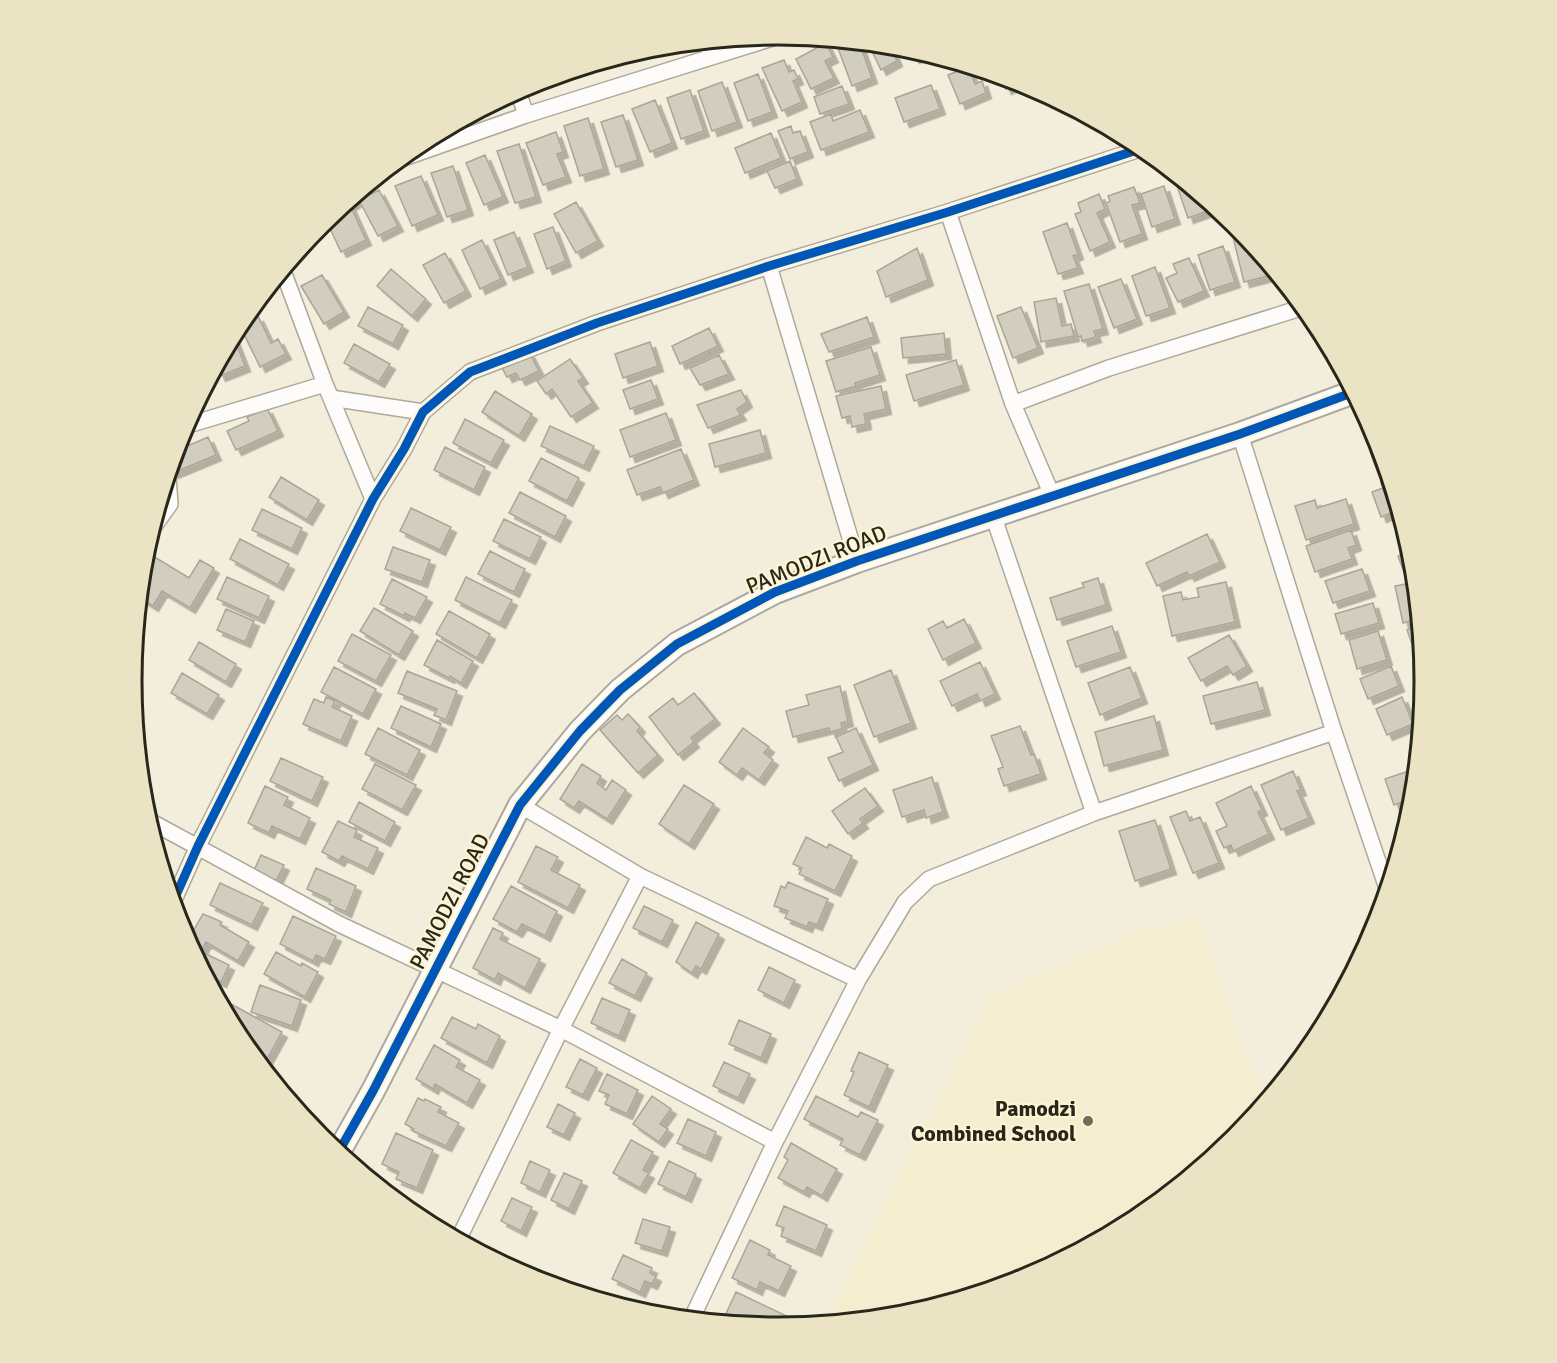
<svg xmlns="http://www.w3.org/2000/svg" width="1557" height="1363" font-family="Signika,sans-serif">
  <defs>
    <filter id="shadow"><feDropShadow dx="5.5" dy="5.5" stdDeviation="0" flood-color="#0004"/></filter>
  </defs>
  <rect width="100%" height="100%" fill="#f3eedc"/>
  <path fill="#f5edcf" d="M1194 912 1265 1103 1236 1139 1138 1220 1026 1279 904 1316 824 1324 989 996 1153 924 1157 930Z"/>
  <path fill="#d1cec0" stroke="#a9a598" stroke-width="1.5" filter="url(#shadow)" d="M835 40 859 42 872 78 852 86Z
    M826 43 833 57 825 61 834 78 811 89 796 59Z
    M868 43 890 45 897 61 881 70Z
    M909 48 926 53 914 58Z
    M784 60 789 72 794 70 798 79 793 81 802 102 782 111 762 68Z
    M968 67 975 84 982 81 986 93 960 104 948 75Z
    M758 74 772 112 748 121 734 83Z
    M1000 76 1022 82 1006 89Z
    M722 82 737 122 712 131 698 91Z
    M931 85 940 109 904 122 895 98Z
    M842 86 849 104 820 114 814 97Z
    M690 90 704 131 681 139 667 98Z
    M655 100 672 143 650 152 632 109Z
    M860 110 869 132 821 150 810 122 831 114 833 121Z
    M623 115 638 160 616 167 601 122Z
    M588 118 604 169 580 176 564 126Z
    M791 126 793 133 800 131 808 152 790 159 778 131Z
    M556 132 563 152 557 154 566 177 543 185 526 143Z
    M771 133 781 158 745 173 735 148Z
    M519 144 536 197 515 203 497 151Z
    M485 155 503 197 484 205 466 163Z
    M790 161 797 179 775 188 767 171Z
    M453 166 468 210 447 217 431 173Z
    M421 176 438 215 412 226 395 186Z
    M1183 180 1211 203 1213 209 1188 218 1176 183Z
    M1164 186 1175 219 1152 227 1141 194Z
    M1134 187 1140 203 1132 205 1142 234 1120 242 1106 203 1110 201 1108 196Z
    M379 190 398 226 378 236 359 200Z
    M1099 194 1105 209 1097 213 1110 242 1090 251 1075 214 1081 212 1078 203Z
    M355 196 357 201 350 205 366 240 341 252 326 220Z
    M576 202 598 241 576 253 554 214Z
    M1067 223 1078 254 1073 256 1078 268 1058 274 1043 232Z
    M553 227 566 261 547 269 534 234Z
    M514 232 528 267 508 275 494 240Z
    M1245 235 1263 257 1268 276 1244 282 1233 237Z
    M482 240 501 279 480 289 462 250Z
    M1223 246 1235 282 1210 290 1198 255Z
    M917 248 928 280 886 297 877 271Z
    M445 253 466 291 444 303 423 265Z
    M1189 258 1204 291 1178 302 1166 278 1177 273 1173 264Z
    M1155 267 1170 308 1146 316 1132 276Z
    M391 269 426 299 412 316 377 286Z
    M322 275 344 312 324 324 301 286Z
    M1121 279 1137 319 1114 328 1098 287Z
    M1089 284 1103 329 1094 331 1096 337 1082 341 1081 336 1078 337 1064 291Z
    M1056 298 1062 326 1071 324 1074 336 1041 342 1034 302Z
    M368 307 403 325 393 344 358 326Z
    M1021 307 1038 348 1013 358 997 316Z
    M258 316 271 343 278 339 286 354 260 367 240 326Z
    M867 317 874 337 829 352 821 334Z
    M709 328 718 346 680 364 672 346Z
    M944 333 946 354 903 358 901 338Z
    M233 335 245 366 220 376 216 367Z
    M650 342 658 366 623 378 615 354Z
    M354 344 390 364 379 382 344 363Z
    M871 347 880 375 855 383 856 386 836 392 826 361Z
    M529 352 539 371 520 380 516 373 507 377 501 366Z
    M719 355 729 374 700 385 690 368Z
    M570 359 583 378 578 381 593 403 571 417 552 389 546 394 537 381Z
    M956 360 964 385 914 401 906 375Z
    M651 380 658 399 630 409 623 390Z
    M881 386 886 409 864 414 866 424 852 427 850 416 842 418 836 396Z
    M741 390 747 402 737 409 741 415 708 428 697 405Z
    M495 391 532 414 519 436 482 412Z
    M267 408 278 431 236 450 227 431 249 421 247 417Z
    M666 413 676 440 630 457 620 430Z
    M465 419 504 440 491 463 453 443Z
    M550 426 594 446 584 466 541 446Z
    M760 430 766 453 715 467 709 444Z
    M208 437 216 455 173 473 171 467 176 451Z
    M445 447 485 467 474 490 434 470Z
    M681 449 694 480 663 493 660 487 637 495 627 470Z
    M541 458 579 478 567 501 529 481Z
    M281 477 319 500 307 520 269 497Z
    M1390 480 1399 510 1381 517 1372 492 1383 488 1381 483Z
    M520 492 566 516 555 537 509 513Z
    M1346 499 1354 524 1306 540 1295 506 1315 500 1317 508Z
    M411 508 451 527 440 550 400 531Z
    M262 509 302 528 292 549 252 530Z
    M504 519 541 537 530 559 493 541Z
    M1351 530 1356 545 1348 548 1352 559 1315 572 1306 546Z
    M1207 534 1220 562 1189 576 1187 572 1157 586 1146 563Z
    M240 539 289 564 278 585 230 559Z
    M1408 540 1413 556 1415 577 1407 580 1398 556 1404 553 1400 543Z
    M393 547 430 560 422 582 385 569Z
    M490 551 525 569 514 592 478 574Z
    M153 556 189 578 200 560 214 568 190 608 162 591 153 606 140 598 142 575Z
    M1362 569 1370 591 1333 603 1325 581Z
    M227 577 269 596 259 618 217 599Z
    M466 577 512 600 500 623 455 600Z
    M1098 578 1106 605 1057 620 1050 598 1084 587 1082 583Z
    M392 579 427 597 415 618 405 613 404 616 380 604Z
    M1226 582 1235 622 1172 636 1163 596 1181 592 1183 600 1199 597 1197 588Z
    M1416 582 1419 619 1403 623 1395 586Z
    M1373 603 1379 623 1341 634 1335 614Z
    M374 608 413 631 399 655 360 631Z
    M226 609 254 621 245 642 217 630Z
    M449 611 490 634 477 658 436 634Z
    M964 619 976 643 943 660 928 629 943 621 947 628Z
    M1420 625 1423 653 1416 655 1407 630Z
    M1112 626 1121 652 1076 667 1067 641Z
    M1378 631 1387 660 1357 669 1349 640Z
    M352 634 391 655 376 681 338 661Z
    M1229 635 1247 666 1233 675 1227 666 1201 681 1188 658Z
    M437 640 473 661 461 683 450 676 449 678 424 665Z
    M199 642 236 664 226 682 189 660Z
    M980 662 995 694 980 701 977 694 952 706 940 681Z
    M1391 666 1399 686 1368 699 1360 679Z
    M334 667 376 689 363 714 321 692Z
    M1130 667 1142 698 1100 715 1088 683Z
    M891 670 911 723 874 737 854 685Z
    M407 671 457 691 446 720 434 715 437 709 398 693Z
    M182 673 219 695 207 714 171 693Z
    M1257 682 1265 710 1211 724 1203 696Z
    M840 686 848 721 841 723 842 729 830 732 829 728 793 737 786 711 809 705 806 695Z
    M694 693 715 719 691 738 694 742 678 755 649 717 673 698 678 705Z
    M326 697 335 701 332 707 352 716 341 741 303 724 314 699 324 703Z
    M1402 697 1413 724 1387 735 1376 709Z
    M401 706 441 724 431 747 391 728Z
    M628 714 640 727 637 731 658 755 638 773 600 730 617 715 622 720Z
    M1154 716 1163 750 1104 766 1095 732Z
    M1020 726 1031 755 1034 754 1041 774 1004 786 998 769 1003 767 991 736Z
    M378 728 420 750 407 775 365 754Z
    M743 728 769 747 764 753 773 760 759 780 742 768 737 775 719 762Z
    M856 728 873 765 839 781 828 758 843 752 836 737Z
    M281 758 323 777 312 801 270 781Z
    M375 764 416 785 402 810 362 789Z
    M582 764 601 776 597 783 606 790 612 780 626 790 607 819 579 801 574 808 560 799Z
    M1417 768 1414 798 1394 805 1385 779Z
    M1293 771 1301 790 1297 791 1309 818 1281 830 1261 785Z
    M932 777 943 812 926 818 924 810 902 817 893 790Z
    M684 785 714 804 689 844 659 824Z
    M265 786 288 797 284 805 310 818 300 839 272 826 269 833 248 823Z
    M1251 786 1262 810 1258 812 1269 834 1233 851 1231 845 1224 848 1216 831 1227 826 1216 803Z
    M865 788 878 806 860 819 863 823 848 834 832 811Z
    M359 802 395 822 385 841 349 822Z
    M1413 807V808L1407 829 1402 811Z
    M1186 811 1190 821 1200 817 1219 863 1193 873 1170 817Z
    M1155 820 1171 869 1135 881 1119 831Z
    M338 821 357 830 354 837 378 848 368 869 342 856 339 861 322 852Z
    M806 837 827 848 829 844 852 856 835 891 799 874 802 868 793 864Z
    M536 846 558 857 551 870 580 885 568 908 518 882Z
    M261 855 284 865 274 885 252 875Z
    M316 868 356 886 346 912 329 904 331 900 307 889Z
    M788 882 828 899 817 925 809 922 807 927 785 918 788 911 774 906 781 886 785 888Z
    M220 883 263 903 252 925 210 905Z
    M511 886 557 911 545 936 522 924 517 932 493 919Z
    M644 906 673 920 662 942 633 928Z
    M203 914 222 922 220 925 249 942 238 961 206 942 202 949 188 940Z
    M293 916 336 936 325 959 316 955 313 961 280 944Z
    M696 922 719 934 701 969 696 966 692 973 676 962Z
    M493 928 503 933 500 939 540 959 525 988 498 973 495 980 473 968Z
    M190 946 229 965 221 982 205 974Z
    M276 952 301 966 302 963 318 972 305 997 264 974Z
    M622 959 647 973 635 996 609 983Z
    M769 967 795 980 784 1003 758 990Z
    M260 985 301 1000 292 1026 251 1012Z
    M602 998 630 1010 619 1036 591 1023Z
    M231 1004 282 1032 267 1059 245 1047 240 1041 231 1023 233 1020 226 1014Z
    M452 1017 476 1029 478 1024 500 1036 487 1063 441 1038Z
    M739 1020 771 1034 761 1058 729 1044Z
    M434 1045 460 1060 456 1067 480 1080 467 1103 435 1084 433 1089 416 1079Z
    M859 1052 888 1065 869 1107 844 1095 854 1072 851 1071Z
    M580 1059 597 1068 583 1095 566 1087Z
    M724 1062 750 1074 738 1098 713 1086Z
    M607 1074 638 1090 627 1114 605 1104 609 1095 599 1091Z
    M652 1096 671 1109 660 1124 668 1129 659 1142 633 1124Z
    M816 1096 858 1117 861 1112 878 1120 860 1155 840 1145 843 1139 804 1119Z
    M418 1098 424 1101 425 1099 441 1107 438 1112 459 1123 446 1146 413 1131 414 1129 405 1124Z
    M558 1104 575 1113 564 1135 547 1127Z
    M688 1119 716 1132 706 1156 677 1143Z
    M396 1133 433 1150 417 1188 396 1179 399 1172 382 1164Z
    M631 1140 653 1152 643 1170 649 1173 640 1188 613 1173Z
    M791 1143 837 1169 822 1196 807 1187 804 1192 778 1178 788 1160 784 1157Z
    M530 1161 550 1170 540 1192 521 1183Z
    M669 1161 696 1174 686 1197 658 1184Z
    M564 1173 582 1181 569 1209 551 1200Z
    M512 1198 532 1207 521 1231 501 1221Z
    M784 1206 827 1225 816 1251 781 1236 784 1228 776 1225Z
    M643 1219 670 1227 662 1251 635 1243Z
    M750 1240 770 1250 768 1255 791 1266 779 1291 760 1282 757 1290 732 1278Z
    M472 1245 500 1260 499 1262 471 1247Z
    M623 1255 652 1268 650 1273 656 1276 652 1284 645 1281 640 1292 612 1279Z
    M736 1292 791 1318 786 1328 738 1325 724 1318Z"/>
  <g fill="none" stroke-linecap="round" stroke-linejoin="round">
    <g stroke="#ada99b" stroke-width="18">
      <path id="street" d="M707 42 711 57
        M518 91 526 115
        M401 159 526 115 782 35
        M948 212 1013 404 1052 495
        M769 266 857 561
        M283 271 325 384 373 499
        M331 398 423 412
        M1013 404 1109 368 1304 307
        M185 426 325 384
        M1240 434 1334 732 1388 891
        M993 515 1094 813
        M152 529 170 504 168 477
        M520 805 640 876 858 980
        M148 820 339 924 561 1029 775 1142
        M173 902 198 846 373 499 404 449 423 412 470 372 597 323 769 266 948 212 1143 148
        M458 1240 561 1029 640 876
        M691 1320 775 1142 858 980 905 902 929 879 1094 813 1334 732"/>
    </g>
    <g stroke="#ada99b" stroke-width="26">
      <path id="secondary" d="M338 1153 373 1091 520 805 580 731 620 690 677 644 775 592 857 561 1240 434 1354 392"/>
    </g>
    <use href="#street" stroke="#fdfcfa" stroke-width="15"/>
    <use href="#secondary" stroke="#fdfcfa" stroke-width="22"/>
    <g stroke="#fcf4d3" stroke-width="13">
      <path id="cycleway" d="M173 902 198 846 373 499 404 449 423 412 470 372 597 323 769 266 948 212 1143 148
        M338 1153 373 1091 520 805 580 731 620 690 677 644 775 592 857 561 1240 434 1354 392"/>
    </g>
    <use href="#cycleway" stroke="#0057b8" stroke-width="9"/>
  </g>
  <circle fill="#706c5e" stroke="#fcf4d3" stroke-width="2" cx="1088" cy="1121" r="6"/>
  <g text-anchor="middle" stroke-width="4.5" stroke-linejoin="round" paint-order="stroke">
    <g font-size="22" fill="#29261a" stroke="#fcf4d3">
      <text transform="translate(816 559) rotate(-22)" y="8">PAMODZI ROAD</text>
      <text transform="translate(449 901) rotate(-63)" y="8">PAMODZI ROAD</text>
    </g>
    <g font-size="22" font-weight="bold" fill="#29261a" stroke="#fcf4d3" text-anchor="end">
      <text x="1076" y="1116">Pamodzi<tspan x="1076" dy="25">Combined School</tspan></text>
    </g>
  </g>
  <path d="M0 0H1557V1363H0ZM142 681a636 636 0 1 1 1272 0a636 636 0 1 1-1272 0Z" fill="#ebe4c4" fill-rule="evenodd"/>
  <path fill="none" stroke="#29261a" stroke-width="3" d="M142 681a636 636 0 1 1 1272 0a636 636 0 1 1-1272 0Z"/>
</svg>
